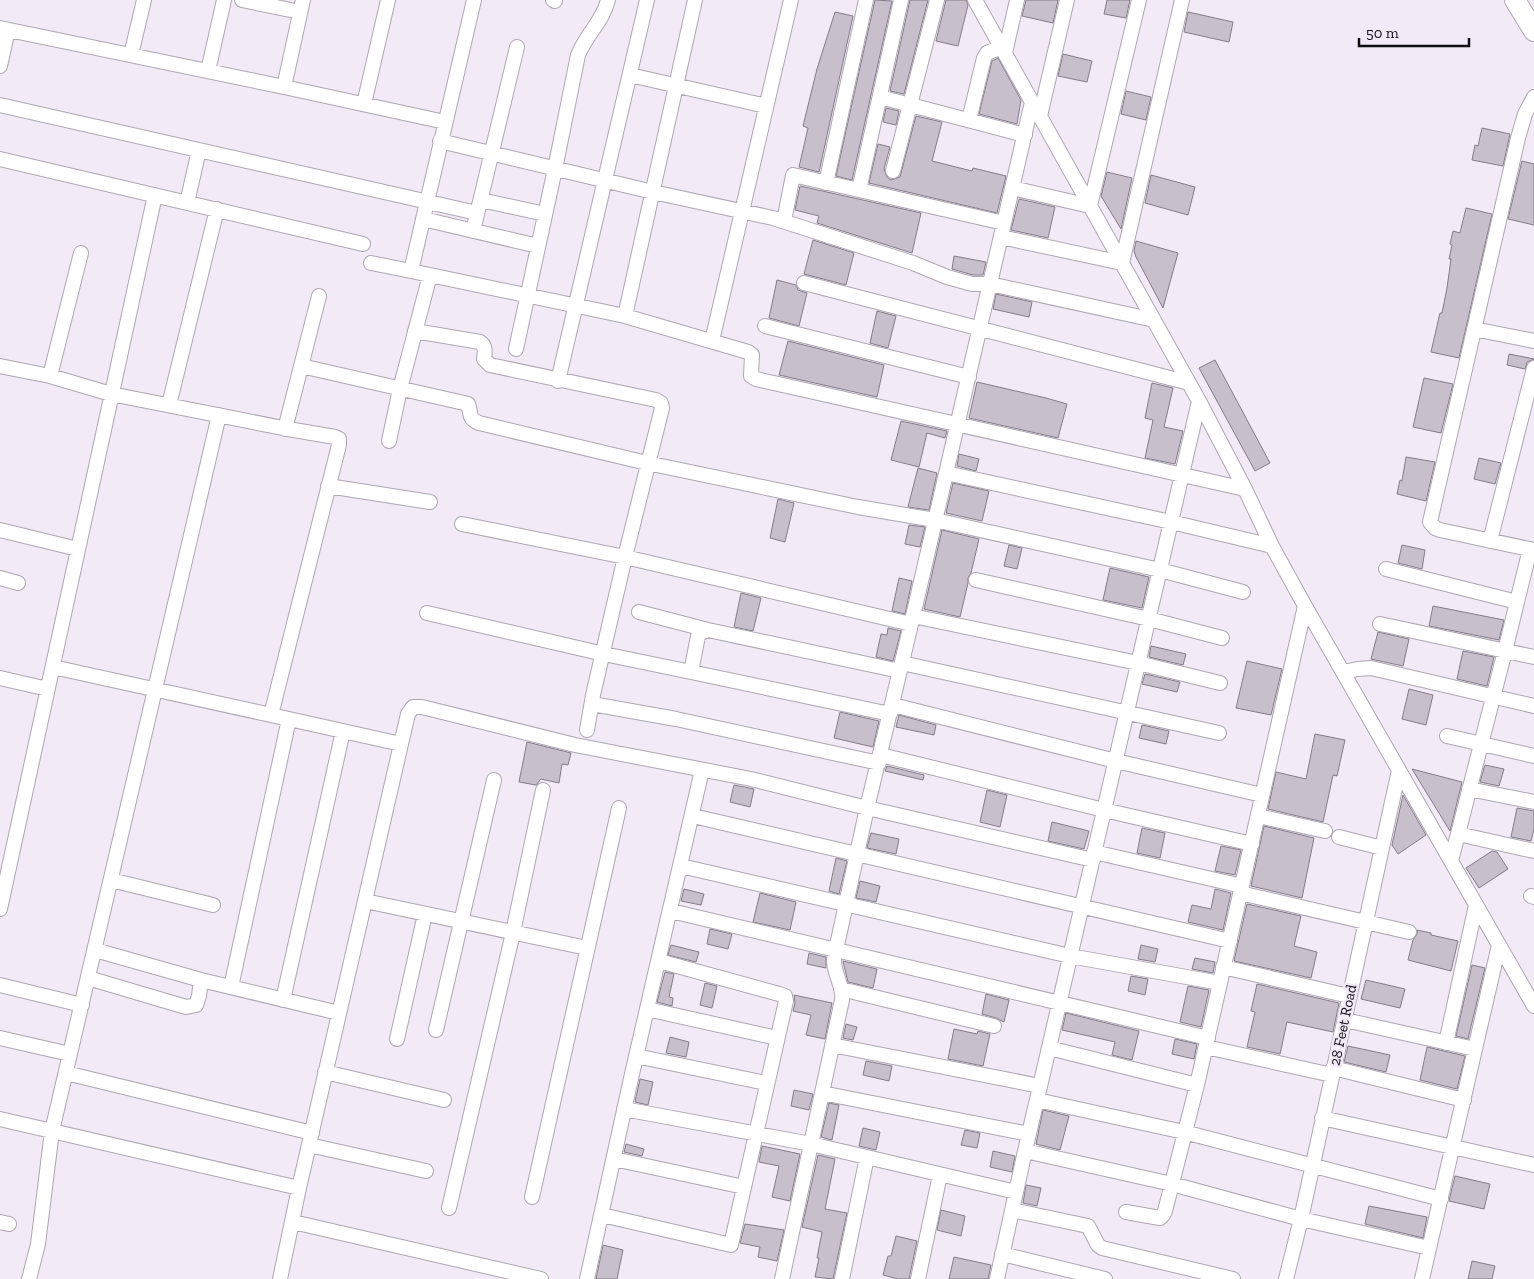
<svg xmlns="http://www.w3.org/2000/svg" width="1534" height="1279" font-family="'Zilla Slab',serif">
  <rect width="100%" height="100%" fill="#f3eaf7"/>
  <path fill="#c8bfcc" stroke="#847c88" d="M875 0 892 1 852 180 836 176Z
    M910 0H928L904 94 890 91Z
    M946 0H966L968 5 958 46 936 41Z
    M1026 0H1058L1053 23 1022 16Z
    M1107 0H1130L1126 18 1104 14Z
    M835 12 853 16 819 172 799 167 808 128 803 126 817 69Z
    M1188 12 1233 22 1229 42 1184 32Z
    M1063 54 1092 61 1087 82 1058 76Z
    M998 58 1021 100 1017 124 979 114 992 61Z
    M1126 91 1151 97 1146 120 1121 114Z
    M886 108 899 111 896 125 883 122Z
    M916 116 942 122 932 161 972 171 973 168 1006 176 997 213 869 183 878 144 890 147 884 169 887 177 891 180 900 177Z
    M1482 128 1510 134 1503 166 1472 160 1475 145 1478 146Z
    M1522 161 1534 164V225L1508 219Z
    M1107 172 1132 178 1121 229 1101 196Z
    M1151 175 1195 187 1188 215 1145 203Z
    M800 186 921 213 912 253 817 223 819 216 795 210Z
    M1019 199 1055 207 1048 238 1011 230Z
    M1466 208 1492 214 1459 358 1431 352 1440 313H1442L1447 288 1451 259H1449L1452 245 1450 244 1453 231 1460 233Z
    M813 240 854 253 846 285 804 274Z
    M1136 241 1178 253 1163 308 1136 257 1134 251Z
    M954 256 986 262 983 275H973L952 269Z
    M777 280 796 285 798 290 807 293 799 326 769 318Z
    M996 294 1032 302 1029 317 993 309Z
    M877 311 896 316 888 348 870 343Z
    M788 341 884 365 877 397 779 375Z
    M1509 354 1534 359 1527 362 1525 369 1507 365Z
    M1215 360 1270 463 1255 471 1199 368Z
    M1424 378 1453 384 1441 433 1413 427Z
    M977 382 1046 398 1067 404 1058 438 969 418Z
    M1152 383 1173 388 1164 427 1183 431 1175 464 1145 458 1153 420 1145 418Z
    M901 421 947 431 945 438 927 433 919 467 891 460Z
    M959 454 979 459 976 471 957 466Z
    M1406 457 1435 462 1426 501 1397 494 1400 480 1402 481Z
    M1479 458 1501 463 1495 484 1474 479Z
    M918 468 937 473 929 510 908 507Z
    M953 483 989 491 982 521 946 513Z
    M778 499 794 503 785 542 770 538Z
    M909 525 925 527 920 547 905 544Z
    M942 530 979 539 971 573 968 578V583L960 617 924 609Z
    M1009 545 1022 548 1017 569 1004 566Z
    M1402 545 1425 550 1422 569 1398 563Z
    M1110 568 1149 577 1142 608 1103 600Z
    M899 578 912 581 905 614 892 611Z
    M741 593 761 598 753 631 734 627Z
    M1433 606 1504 620 1499 640 1429 626Z
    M888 628 901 631 893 661 876 657 881 634 887 635Z
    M1378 632 1409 639 1403 666 1371 659Z
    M1151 646 1186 654 1183 665 1149 657Z
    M1463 651 1494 657 1487 686 1457 679Z
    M1247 661 1282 669 1271 715 1236 708Z
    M1145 674 1180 682 1177 692 1142 684Z
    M1409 689 1433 695 1426 725 1402 719Z
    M840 712 879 721 873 747 834 738Z
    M899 715 936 725 934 735 896 727Z
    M1142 725 1169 731 1166 744 1139 738Z
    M1315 734 1345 740 1337 776 1333 775 1323 822 1268 809 1276 772 1306 779Z
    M527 742 571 753 568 765 562 764 559 783 541 779 536 785 519 782Z
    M1485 765 1504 769 1499 786 1480 782Z
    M887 766 924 775 923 780 885 771Z
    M1412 769 1462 782 1450 831Z
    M734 785 754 789 750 807 730 802Z
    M987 790 1007 795 1000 827 980 822Z
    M1403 795 1426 835 1398 854 1392 845Z
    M1517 808 1534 811V829L1531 841 1511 837Z
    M1052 822 1089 831 1084 849 1048 841Z
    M1264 826 1314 838 1302 898 1251 886Z
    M1142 828 1165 833 1160 858 1137 853Z
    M871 833 899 839 896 854 867 848Z
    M1221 846 1241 850 1235 875 1215 871Z
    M1492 851 1497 852 1508 869 1479 888 1466 868Z
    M836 858 847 861 839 894 829 891Z
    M860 881 880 886 876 902 856 898Z
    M684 889 704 894 701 905 681 901Z
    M1215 889 1231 893 1223 930 1188 922 1192 905 1211 909Z
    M760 893 796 902 790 930 753 922Z
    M1247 904 1301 916 1294 946 1317 952 1311 978 1234 961Z
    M710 929 732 934 728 949 707 944Z
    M1417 930 1431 933V935L1458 941 1451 971 1408 960 1413 940 1417 934Z
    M671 945 699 952 696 962 668 955Z
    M1141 945 1158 949 1155 962 1138 959Z
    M809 953 826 957V968L807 964Z
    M1195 958 1215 962 1213 973 1192 969Z
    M843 961 877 969 873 988 848 982Z
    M1472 965 1485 968 1468 1039 1456 1036Z
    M665 972 674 974 669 997 673 998 672 1006 657 1002Z
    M1131 976 1148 979 1145 995 1128 991Z
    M1366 980 1405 989 1400 1008 1361 999Z
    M705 983 717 986 712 1008 700 1005Z
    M1257 984 1339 1003 1333 1032 1287 1022 1280 1054 1247 1047 1255 1012 1251 1011Z
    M1188 986 1209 990 1201 1027 1180 1022Z
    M986 994 1009 1000 1004 1022 996 1018 982 1014Z
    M794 995 832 1003 825 1039 806 1035 811 1015 793 1011 795 1003Z
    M1066 1013 1139 1031 1132 1060 1112 1055 1115 1042 1062 1030Z
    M846 1024 857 1027 853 1040 843 1038Z
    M954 1029 977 1034 978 1031 990 1034 983 1066 948 1059Z
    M670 1037 689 1042 686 1057 666 1053Z
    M1175 1039 1197 1044 1194 1059 1172 1054Z
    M1348 1046 1390 1055 1386 1072 1344 1062Z
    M1427 1047 1465 1056 1457 1089 1420 1080Z
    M866 1061 892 1066 889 1081 863 1075Z
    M640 1079 653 1082 648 1105 635 1102Z
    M794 1090 813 1094 809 1110 791 1106Z
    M829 1103 839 1105 832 1140 821 1137Z
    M1043 1110 1069 1116 1060 1150 1036 1144Z
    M863 1128 880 1132 876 1150 859 1146Z
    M965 1130 980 1133 977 1148 961 1145Z
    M626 1144 644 1149 642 1156 624 1152Z
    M762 1146 800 1154 790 1201 772 1197 779 1166 759 1162Z
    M993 1151 1015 1156 1012 1172 990 1167Z
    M818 1155 835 1159 825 1209 847 1213 833 1279 815 1277 819 1258H817L822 1232 802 1227Z
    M1455 1176 1490 1184 1484 1209 1449 1201Z
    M1026 1185 1041 1188 1037 1206 1023 1203Z
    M1369 1206 1427 1217 1423 1238 1365 1224Z
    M941 1210 965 1216 961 1236 937 1230Z
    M745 1224 784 1230 777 1261 758 1257 760 1247 740 1243Z
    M896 1236 917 1241 909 1279H898L883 1275 888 1256H891Z
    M603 1245 623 1250 617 1279H596Z
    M954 1257 991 1265 988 1279H949Z
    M1472 1261 1495 1266 1492 1279H1468Z"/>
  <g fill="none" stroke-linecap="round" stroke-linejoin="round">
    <g stroke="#afa6b3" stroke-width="16">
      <path id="street" d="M242 0 300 12
        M474 0 411 271 625 316 695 0
        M553 0 555 1
        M975 0 1199 401 1245 489 1272 546 1305 606 1534 1006
        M0 28 284 87 445 122
        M1005 53 1017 0
        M131 55 144 0
        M0 66 8 30
        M208 71 224 0
        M630 75 766 106
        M284 87 303 0
        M880 97 1025 135
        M1534 97 1525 114 1518 138 1430 522 1435 528 1440 530 1534 550
        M364 104 388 0
        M0 105 477 213
        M1040 116 1067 0
        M969 120 984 58 987 53 1002 47
        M440 141 653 192 773 218 913 263 947 277 972 284H990L1154 320
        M0 159 363 244
        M893 171 937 0
        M826 183 866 0
        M1012 188 1090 206 1139 0
        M859 190 901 0
        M481 200 545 214
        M187 203 199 150
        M423 219 538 246
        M784 221 793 175 1004 223
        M473 231 517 47
        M1001 237 1122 263
        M371 263 411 271
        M1122 263 1182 0
        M804 283 1189 383
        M625 316 748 352 752 355 751 376 756 379 1245 489
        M765 326 969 377
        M1474 329 1534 341
        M415 331 480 342C486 346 485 352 484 359L490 365 656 400 661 403 662 408 625 557 593 695 587 730
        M712 341 791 0
        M516 349 555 169 578 55C586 35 603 21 608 0
        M0 366 50 376 111 394 288 429 335 437 339 439V445L271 715 401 744 299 1188 280 1279
        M301 366 464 403 468 404C472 414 467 418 479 423L647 463 858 507 935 520 1160 570 1243 592
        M50 376 81 253
        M558 381 647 0
        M169 405 217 209
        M285 429 319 296
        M389 441 400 389 430 275
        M946 473 1171 522 1272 546
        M328 486 430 502
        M462 524 625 557 911 624
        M0 530 78 549
        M1490 541 1534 368
        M1386 569 1517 602
        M0 578 18 583
        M976 580 1149 619 1222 638
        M639 612 708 630
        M427 613 604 654 691 672 698 636 702 632 708 630 900 671
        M913 616 1138 663 1220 683
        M1380 624 1534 657
        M902 663 1219 733
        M53 667 271 715
        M691 672 890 714
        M1343 672 1358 669 1371 668 1534 706
        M0 678 48 689
        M592 704 676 719 879 763
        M893 705 1116 761 1262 795
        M1447 736 1534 756
        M401 744 408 714 413 707H422L575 745 751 779 867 808 1093 860
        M881 755 1104 810 1252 844
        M1469 789 1534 802
        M693 816 1230 941
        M1258 816 1325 831
        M1458 834 1534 851
        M1339 837 1382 848
        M1094 852 1242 886
        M1451 861 1505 651 1530 549
        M681 866 1070 956 1220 983
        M111 880 213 905
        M1240 893 1409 932
        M1531 896 1534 897
        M365 901 587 948
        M0 909 155 195
        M671 911 1208 1038
        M95 950 201 980
        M1223 967 1349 996
        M88 978 186 1007 196 1005 199 996 201 980 339 1013
        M0 985 82 1005
        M231 987 289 719
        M841 989 994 1026
        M283 1000 343 731
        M647 1009 777 1038
        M1345 1020 1475 1049
        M436 1030 494 780
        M0 1038 70 1054
        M397 1039 425 914
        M1446 1043 1476 905
        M832 1045 1040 1086
        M1206 1047 1332 1075
        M1049 1048 1197 1085
        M636 1056 766 1083
        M1333 1068 1464 1100
        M325 1072 444 1100
        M66 1073 312 1133
        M822 1093 1029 1134
        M1037 1100 1184 1132 1441 1199
        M624 1109 811 1144 1016 1192
        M1322 1118 1534 1165
        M0 1119 299 1188
        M309 1145 426 1171
        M1025 1151 1172 1184 1301 1219 1429 1248
        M614 1159 744 1187
        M532 1197 619 808
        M449 1208 512 937 543 790
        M1012 1210 1088 1226 1098 1245 1102 1248 1233 1279
        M1126 1212 1160 1218 1163 1215 1165 1211 1197 1085 1305 606
        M602 1215 731 1245 786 1001 785 996 779 994 659 961
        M0 1222 9 1224
        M293 1222 541 1279
        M1002 1254 1105 1279
        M29 1279 38 1244 52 1131 219 415
        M587 1279 632 1074 702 770
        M782 1279 842 1000C844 986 833 973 834 959L867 808 913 616 1032 102
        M842 1279 867 1157
        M918 1279 940 1175
        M997 1279 1025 1151 1199 401
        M1286 1279 1301 1219 1399 770
        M1422 1279 1499 945"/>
    </g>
    <g stroke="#afa6b3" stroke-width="22">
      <path id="secondary" d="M1515 0 1534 31"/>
    </g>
    <use href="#street" stroke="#fff" stroke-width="14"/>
    <use href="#secondary" stroke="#fff" stroke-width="20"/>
  </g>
  <g text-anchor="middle" stroke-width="5" stroke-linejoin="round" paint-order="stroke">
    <g font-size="15" fill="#0f0c10" stroke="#f3eaf7">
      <text transform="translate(1343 1025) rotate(-78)" y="5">28 Feet Road</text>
    </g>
  </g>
  <path d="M1359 38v8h110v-8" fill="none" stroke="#0f0c10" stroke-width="2.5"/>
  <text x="1366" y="38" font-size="15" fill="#0f0c10" stroke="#f3eaf7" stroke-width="4" paint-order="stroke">50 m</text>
</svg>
